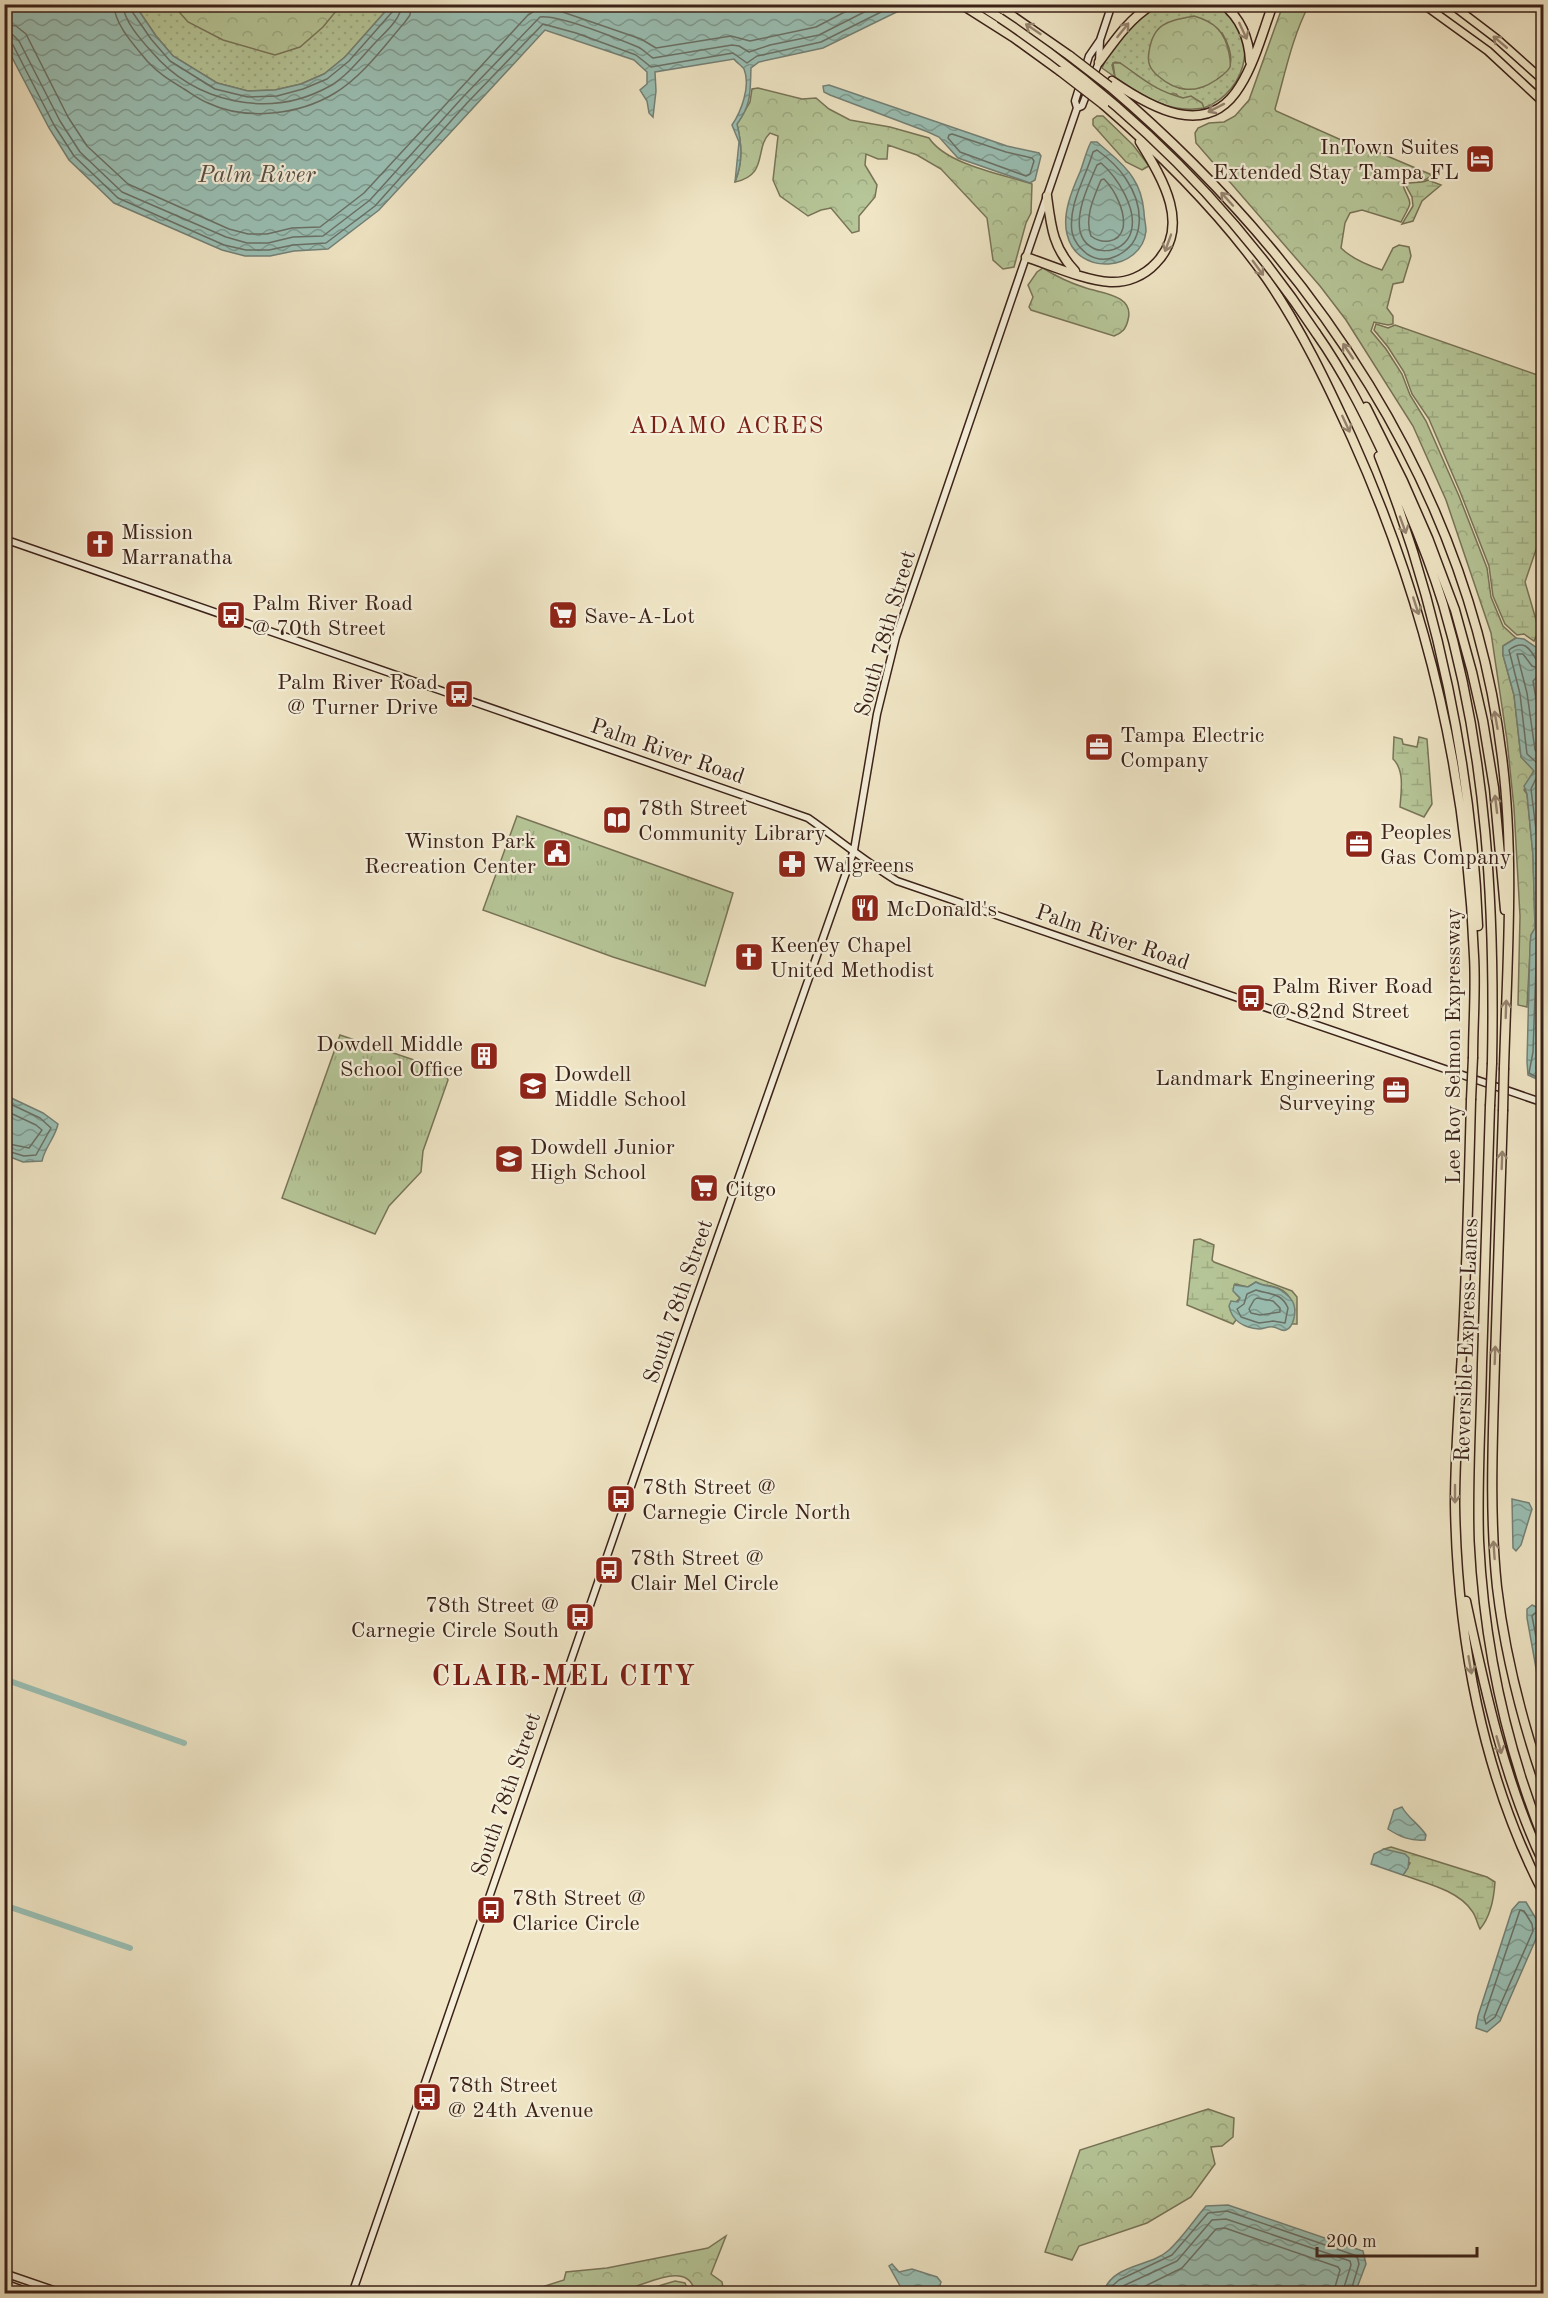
<svg xmlns="http://www.w3.org/2000/svg" width="1548" height="2298" font-family="'Old Standard TT',serif">
  <defs>
    <pattern id="grass-dots" width="8" height="8" patternUnits="userSpaceOnUse" patternTransform="scale(1.5)"><rect width="8" height="8" fill="#b6c698"/><path d="M2 2h.1M6 6h.1" fill="none" stroke="#9daa82" stroke-width="1.8" stroke-linecap="round"/></pattern>
    <pattern id="forest-crowns" width="20" height="18" patternUnits="userSpaceOnUse" patternTransform="scale(1.5)"><rect width="20" height="18" fill="#b6c698"/><path d="M2 6a3 3 0 1 1 6 0M12 15a3 3 0 1 1 6 0" fill="none" stroke="#9daa82"/></pattern>
    <pattern id="wetland-marsh" width="20" height="14" patternUnits="userSpaceOnUse" patternTransform="scale(1.5)"><rect width="20" height="14" fill="#b6c698"/><path d="M1 5h8M5 5V1M11 12h8M15 12V8" fill="none" stroke="#9daa82"/></pattern>
    <pattern id="park-tufts" width="24" height="20" patternUnits="userSpaceOnUse" patternTransform="scale(1.5)"><rect width="24" height="20" fill="#b6c698"/><path d="M3 7l-1-3M5 7V3M7 7l1-3M15 17l-1-3M17 17v-4M19 17l1-3" fill="none" stroke="#9daa82"/></pattern>
    <pattern id="water-waves" width="16" height="10" patternUnits="userSpaceOnUse" patternTransform="scale(1.5)"><rect width="16" height="10" fill="#9ac0b5"/><path d="M0 5q4-4 8 0t8 0" fill="none" stroke="#7f9c92"/></pattern>
  </defs>
  <rect width="100%" height="100%" fill="#f0e6c6"/>
  <filter id="stains"><feTurbulence type="fractalNoise" baseFrequency=".00333" numOctaves="4"/><feColorMatrix values="0 0 0 0 .2 0 0 0 0 .09 0 0 0 0 .02 0 0 0 .5 -.17"/></filter>
  <radialGradient id="worn" r=".72"><stop offset=".6" stop-color="#630" stop-opacity="0"/><stop offset="1" stop-color="#630" stop-opacity=".3"/></radialGradient>
  <path fill="url(#grass-dots)" stroke="#787458" stroke-width="1.5" fill-rule="evenodd" d="M1214 4C1262 29 1250 90 1204 108L1197 101 1179 97 1176 94H1168L1153 87 1120 63 1115 62 1112 65 1115 77 1102 68C1109 50 1138 11 1157 5 1168 1 1200 5 1214 4ZM1222 33C1227 41 1233 55 1230 65 1229 70 1222 74 1217 78 1198 95 1175 92 1158 75Z
    M135 5H391L345 57 324 74 301 84 275 90 248 91 217 83 173 56 156 36Z"/>
  <path fill="url(#forest-crowns)" stroke="#787458" stroke-width="1.5" d="M173 5H341L323 27 300 47 275 55 223 40 188 22Z
    M1283 5H1309C1292 37 1285 74 1275 109L1276 111 1348 143 1380 153 1432 175 1425 180 1414 178 1402 182C1409 207 1416 195 1401 222L1362 210 1350 213 1345 223 1341 248C1352 259 1367 265 1382 270L1393 248 1399 245 1409 247 1411 256 1403 282 1393 284 1387 308 1393 316V324L1388 325 1374 322 1371 331 1386 349 1402 374 1410 395 1426 421 1459 496 1487 568 1491 597 1503 626 1516 638 1503 646V655L1514 695 1521 757 1534 770 1524 790 1527 794 1533 855 1535 928 1531 935 1527 1007 1518 1005 1520 916 1514 808 1507 740 1491 633 1446 500 1413 426 1346 320 1320 286 1196 143 1195 133 1198 128 1209 123 1224 122 1235 116 1249 100Z
    M1194 16C1215 22 1225 32 1229 53 1230 58 1231 63 1230 67 1227 73 1221 76 1216 80 1195 94 1177 92 1158 76 1150 69 1147 63 1149 52 1153 23 1168 21 1194 16Z
    M1113 63H1120C1145 80 1154 90 1183 98L1191 96 1202 103 1204 108C1168 114 1143 96 1115 77Z
    M758 88 802 99 816 98 829 109 850 120 890 127 929 138C947 165 1002 174 1032 184L1031 213 1026 223 1014 267 1003 269 993 260 987 218 941 169 917 155 888 145 887 159H878L866 154 865 165 877 185 875 197 859 216V231L852 233 831 208 821 210 808 216 780 196 773 180 778 136 770 133C754 148 769 175 735 182 743 162 742 145 737 124L750 102 752 89Z
    M1097 116H1103L1133 145 1149 166 1142 170 1126 162 1093 125V119Z
    M1043 268C1057 277 1070 283 1086 288 1101 293 1135 295 1128 320 1126 329 1122 333 1114 336L1031 310 1029 307 1033 297 1028 285 1037 272Z
    M1208 2109 1234 2118 1233 2137 1222 2146 1211 2147 1215 2164 1191 2197 1147 2223 1079 2246 1072 2260 1045 2252 1080 2150Z
    M726 2236 711 2274 722 2282 724 2293H695C690 2262 653 2281 634 2287L635 2293 675 2281 685 2283 689 2293H523L564 2280 566 2272 607 2268 708 2248Z"/>
  <path fill="url(#wetland-marsh)" stroke="#787458" stroke-width="1.5" d="M1428 180 1441 185 1422 201 1413 221 1402 224 1413 206 1412 197 1405 184C1412 181 1421 184 1428 180Z
    M1376 324 1388 328 1395 325 1543 377V529L1525 582 1539 630 1534 641 1524 634 1517 635 1505 624 1493 596 1489 566 1461 494 1429 419 1412 394 1404 372 1388 347 1374 330Z
    M1394 737 1402 739 1403 744 1417 747 1419 737 1427 739 1432 804 1424 817 1400 807C1401 792 1405 770 1393 759Z
    M1200 1239 1214 1245 1212 1260 1214 1262 1292 1291 1297 1297V1324H1292C1296 1306 1292 1290 1271 1286 1264 1285 1262 1286 1256 1282L1248 1287 1235 1284 1236 1294 1240 1298 1236 1302V1320L1233 1324 1187 1305 1194 1240Z
    M1391 1847 1487 1877 1495 1882C1494 1898 1491 1916 1480 1929 1477 1923 1476 1916 1472 1911 1458 1890 1425 1883 1403 1875L1410 1863 1384 1849Z"/>
  <path fill="url(#park-tufts)" stroke="#787458" stroke-width="1.5" d="M517 816 733 893 705 986 613 957 483 910Z
    M340 1035 444 1070 448 1080 423 1151 421 1172 389 1206 375 1234 282 1198Z"/>
  <path fill="url(#water-waves)" stroke="#748177" stroke-width="1.5" d="M4 5H135L156 36 173 56 217 83 248 91 275 90 301 84 324 74 345 57 391 5H911L823 48 759 62 751 68C750 91 752 104 737 124 742 145 743 162 735 182L739 142 732 125C741 112 751 86 744 69 742 66 736 62 734 59L655 72 656 91 653 117 649 113 647 101 640 90 647 84V72L634 60 545 30 379 210 328 249 294 251 270 256H245L222 250 114 203 69 160 49 128 5 44Z
    M829 85 1007 146 1039 153 1041 156 1035 180 1030 183 958 158 939 137 928 132 830 95 824 92 823 86Z
    M1091 142H1097C1109 153 1124 163 1133 178 1139 187 1143 201 1144 212 1144 218 1146 225 1146 231 1142 271 1077 278 1067 234 1062 214 1072 190 1080 172 1084 162 1086 151 1091 142Z
    M1516 638 1524 639 1540 650 1544 675 1543 1082 1528 1075 1527 1062 1530 944 1531 935 1535 928 1533 855 1527 794 1524 786 1534 771 1521 757 1514 695 1503 655V646Z
    M5 1095 43 1113 58 1124C55 1138 45 1147 42 1161L23 1162 5 1155Z
    M1256 1282C1264 1287 1274 1285 1282 1291 1287 1294 1293 1300 1294 1305 1296 1312 1294 1327 1286 1330 1281 1332 1278 1327 1273 1327 1269 1326 1264 1329 1259 1329 1244 1328 1232 1321 1229 1306L1231 1301 1238 1302 1240 1298 1233 1291 1234 1285 1248 1287Z
    M1512 1499 1529 1503 1532 1509 1521 1545 1516 1551 1513 1548Z
    M1532 1605 1543 1610V1707L1527 1618V1609Z
    M1402 1807C1408 1818 1419 1824 1426 1835L1425 1840C1410 1841 1400 1837 1388 1829L1394 1810Z
    M1384 1849 1405 1854 1409 1858 1408 1868 1403 1875 1371 1864 1374 1854Z
    M1519 1902H1526L1538 1922 1539 1932 1500 2021 1487 2032 1476 2028 1478 2016 1512 1910Z
    M1228 2205 1363 2251 1366 2264 1355 2293 1110 2294 1104 2291C1113 2264 1151 2267 1169 2250 1182 2238 1194 2220 1206 2206Z
    M892 2264 899 2272 912 2269 937 2277 941 2282 938 2293H904L889 2266Z"/>
  <g fill="none" stroke-linecap="round" stroke-linejoin="round">
    <path stroke="#6a7167" stroke-width="1.5" d="M114 4C114 25 136 47 148 62 159 74 171 81 184 89 192 94 200 100 208 103 246 121 299 115 335 93 363 76 384 46 405 22L410 15 411 4
      M123 4C123 20 141 40 151 51 195 103 269 120 330 86 347 76 360 59 373 45 383 34 401 20 402 4
      M130 4 131 10 151 39 170 61 215 89 248 97 277 96 303 89 327 79 349 61 393 11 395 4
      M4 24 16 26 26 34 68 117 87 146 128 184 229 229 248 234H267L292 228 320 227 364 193 528 15 539 8H551L641 39 656 48 731 36 750 41 816 27 860 4
      M4 33 13 35 19 41 60 121 80 152 122 192 226 237 247 243H268L293 237 323 236 370 200 462 98 540 17C557 14 621 40 638 47 644 50 648 55 653 58L732 45 739 46 749 52 770 45 819 35 880 4
      M4 41 13 45 54 125 74 156 118 198 224 245 246 250H269L293 245 326 243 375 206 467 103 543 24 576 33 636 55 651 67 733 53 747 63 757 56 821 42 897 4
      M952 134 1006 152 1032 158 1034 161 1030 174 1026 176 960 152 948 138 949 135Z
      M1097 150C1108 158 1119 168 1126 179 1144 206 1147 244 1114 257 1105 261 1095 259 1087 254 1080 248 1074 242 1072 232 1068 204 1086 177 1093 152Z
      M1101 163C1117 177 1138 209 1131 232 1124 256 1086 258 1080 231 1076 210 1089 184 1097 165Z
      M1104 179C1115 190 1126 212 1123 228 1119 244 1101 244 1091 236 1084 218 1094 197 1101 180Z
      M1544 662 1537 661C1530 648 1524 639 1509 650L1520 694 1527 754 1536 762 1540 770 1531 789 1539 854 1541 928 1537 937 1533 1052 1529 1073 1544 1081
      M1544 670 1532 666 1523 654H1517L1527 693 1535 750 1544 760
      M1544 679 1536 678 1533 681 1544 746
      M1544 959 1540 1053 1536 1068 1544 1073
      M4 1101 40 1118 51 1128 36 1155 24 1156 4 1150
      M4 1110 36 1125 42 1130 29 1148 4 1143
      M1256 1290C1270 1295 1281 1292 1288 1308L1285 1323 1273 1321 1259 1323 1241 1317 1237 1309 1244 1304 1247 1294Z
      M1257 1298 1273 1301 1280 1308V1312L1260 1315 1251 1313 1249 1309 1254 1300Z
      M1544 1615 1535 1613 1532 1616 1544 1679
      M1520 1910 1524 1911 1532 1924 1533 1931 1495 2017 1486 2024 1484 2017Z
      M1110 2294 1112 2286 1119 2280 1172 2255 1208 2213 1227 2211 1357 2256 1359 2264 1350 2294
      M1118 2294 1123 2286 1177 2261 1212 2220 1226 2219 1350 2261 1351 2265 1342 2294
      M1129 2294 1182 2268 1216 2229 1225 2228 1338 2267 1340 2270 1333 2294"/>
    <path stroke="#9ac0b5" stroke-width="6" d="M4 1679 184 1743
      M4 1905 130 1948"/>
    <g stroke="#3b2219" stroke-width="9">
      <path id="secondary" d="M1077 108 1082 106 1099 62 1100 40
        M4 539 808 818C838 839 866 862 897 881L1544 1103
        M4 2273 65 2294
        M4 2283 34 2294
        M352 2294 691 1313 854 850 877 714 896 637 1077 108 1075 101 1089 56 1100 40 1112 4"/>
    </g>
    <g stroke="#3b2219" stroke-width="10">
      <path id="primary" d="M1423 4 1488 51 1544 103
        M1451 4 1497 39 1544 81"/>
    </g>
    <g stroke="#3b2219" stroke-width="11">
      <path id="highway" d="M961 4 1013 37 1060 71
        M978 4 1000 18
        M995 4 1070 56
        M1223 4C1241 19 1249 38 1250 61
        M1099 62C1115 40 1129 19 1153 4
        M1112 81C1150 107 1207 141 1240 86 1255 62 1263 31 1273 4
        M1109 86C1312 259 1469 487 1502 757 1515 860 1507 964 1504 1068
        M1104 105C1164 157 1221 214 1267 279 1301 329 1327 383 1352 438 1426 602 1467 777 1474 956 1476 990 1473 1024 1473 1057
        M1047 196C1051 227 1053 248 1075 271
        M1026 257C1050 265 1086 281 1110 282 1127 283 1144 276 1156 263 1192 226 1162 178 1140 142
        M1316 333C1345 374 1367 419 1388 464 1409 510 1428 556 1443 604 1487 753 1495 909 1492 1063
        M1366 407 1403 481 1428 538 1455 610 1472 672 1483 721 1494 788 1505 910
        M1379 456C1437 601 1472 770 1478 926
        M1471 1100C1469 1179 1467 1257 1463 1336 1460 1392 1455 1448 1455 1504 1457 1637 1482 1775 1544 1894
        M1490 1106C1487 1192 1484 1278 1482 1364 1481 1423 1477 1482 1479 1541 1484 1643 1506 1746 1544 1841
        M1503 1111C1500 1194 1498 1277 1495 1360 1493 1436 1489 1511 1497 1587 1505 1655 1522 1721 1544 1785
        M1466 1601C1485 1690 1504 1780 1544 1864"/>
    </g>
    <use href="#secondary" stroke="#f5efda" stroke-width="6"/>
    <use href="#primary" stroke="#f0e6c6" stroke-width="7"/>
    <use href="#highway" stroke="#f0e6c6" stroke-width="8"/>
    <g stroke="#3b2219" stroke-width="11" stroke-linecap="butt">
      <path id="highway-bridge" d="M1000 18C1126 102 1232 206 1316 333
        M1070 56 1109 86
        M1060 71 1104 105
        M1471 1100 1473 1057
        M1490 1106 1492 1063
        M1503 1111 1504 1068"/>
    </g>
    <use href="#highway-bridge" stroke="#f0e6c6" stroke-width="8"/>
  </g>
  <defs><path id="oneway-shaft" d="M-6 0H5M1.5-3L5.5 0L1.5 3" fill="none" stroke-width="1.6" stroke-linecap="round" stroke-linejoin="round" transform="scale(1.5)"/></defs>
  <g stroke="#968470">
    <use href="#oneway-shaft" transform="translate(1033 29) rotate(-146)"/>
    <use href="#oneway-shaft" transform="translate(1123 30) rotate(-51)"/>
    <use href="#oneway-shaft" transform="translate(1243 31) rotate(65)"/>
    <use href="#oneway-shaft" transform="translate(1500 42) rotate(-140)"/>
    <use href="#oneway-shaft" transform="translate(1216 108) rotate(153)"/>
    <use href="#oneway-shaft" transform="translate(1227 199) rotate(-132)"/>
    <use href="#oneway-shaft" transform="translate(1168 243) rotate(110)"/>
    <use href="#oneway-shaft" transform="translate(1258 268) rotate(54)"/>
    <use href="#oneway-shaft" transform="translate(1348 351) rotate(-124)"/>
    <use href="#oneway-shaft" transform="translate(1346 424) rotate(65)"/>
    <use href="#oneway-shaft" transform="translate(1403 525) rotate(70)"/>
    <use href="#oneway-shaft" transform="translate(1416 606) rotate(72)"/>
    <use href="#oneway-shaft" transform="translate(1496 720) rotate(-100)"/>
    <use href="#oneway-shaft" transform="translate(1496 804) rotate(-97)"/>
    <use href="#oneway-shaft" transform="translate(1506 1009) rotate(-88)"/>
    <use href="#oneway-shaft" transform="translate(1502 1160) rotate(-88)"/>
    <use href="#oneway-shaft" transform="translate(1495 1355) rotate(-88)"/>
    <use href="#oneway-shaft" transform="translate(1455 1494) rotate(90)"/>
    <use href="#oneway-shaft" transform="translate(1494 1550) rotate(-94)"/>
    <use href="#oneway-shaft" transform="translate(1470 1665) rotate(80)"/>
    <use href="#oneway-shaft" transform="translate(1499 1745) rotate(74)"/>
  </g>
  <defs>
    <g id="hotel-square" transform="scale(1.5)"><rect x="-9" y="-9" width="18" height="18" rx="4" fill="#8f2418" stroke="#f5efda"/><path d="M-6-4.5h1.5V1H6V5H4.5V3h-9V5H-6ZM-4 0a1.8 1.8 0 1 1 3.6 0ZM.5 0V-2.5h3Q6-2.5 6 0Z" fill="#fff"/></g>
    <g id="church-square" transform="scale(1.5)"><rect x="-9" y="-9" width="18" height="18" rx="4" fill="#8f2418" stroke="#f5efda"/><path d="M-1.2-6h2.4v3.5h3.3v2.4h-3.3V6h-2.4V-.1h-3.3v-2.4h3.3Z" fill="#fff"/></g>
    <g id="bus-square" transform="scale(1.5)"><rect x="-9" y="-9" width="18" height="18" rx="4" fill="#8f2418" stroke="#f5efda"/><path d="M-5-6H5V4H4V6H2V4H-2V6H-4V4H-5ZM-3.5-4V0h7V-4ZM-3.5 1.2v1.5H-2V1.2ZM2 1.2v1.5H3.5V1.2Z" fill="#fff"/></g>
    <g id="supermarket-square" transform="scale(1.5)"><rect x="-9" y="-9" width="18" height="18" rx="4" fill="#8f2418" stroke="#f5efda"/><path d="M-6-5.5h2.5l.6 2H6L4.5 2H-2.5L-4.4-4H-6ZM-1.5 3.2a1.3 1.3 0 1 0 .1 0ZM3 3.2a1.3 1.3 0 1 0 .1 0Z" fill="#fff"/></g>
    <g id="office-square" transform="scale(1.5)"><rect x="-9" y="-9" width="18" height="18" rx="4" fill="#8f2418" stroke="#f5efda"/><path d="M-6-3h4V-5.5h4V-3h4V5H-6ZM-1-4.5V-3h2v-1.5ZM-6 0V1H6V0Z" fill="#fff"/></g>
    <g id="library-square" transform="scale(1.5)"><rect x="-9" y="-9" width="18" height="18" rx="4" fill="#8f2418" stroke="#f5efda"/><path d="M-6-4Q-3-5.5-.7-3.5V5Q-3 3-6 4ZM6-4Q3-5.5 .7-3.5V5Q3 3 6 4Z" fill="#fff"/></g>
    <g id="civic-square" transform="scale(1.5)"><rect x="-9" y="-9" width="18" height="18" rx="4" fill="#8f2418" stroke="#f5efda"/><path d="M-.6-6.5H3V-4.5H.6V-3L4-1V1h2V6H-6V1h2V-1L-.6-3ZM-1.2 2.5V6h2.4V2.5Z" fill="#fff"/></g>
    <g id="pharmacy-square" transform="scale(1.5)"><rect x="-9" y="-9" width="18" height="18" rx="4" fill="#8f2418" stroke="#f5efda"/><path d="M-2-6h4v4h4v4h-4v4h-4v-4h-4v-4h4Z" fill="#fff"/></g>
    <g id="restaurant-square" transform="scale(1.5)"><rect x="-9" y="-9" width="18" height="18" rx="4" fill="#8f2418" stroke="#f5efda"/><path d="M-5-6h1v4h1v-4h1v4h1v-4h1v5L-1.5 .5V6h-2V.5L-5-1ZM5-6V6H3V1.5H1.5Q1.5-4 5-6Z" fill="#fff"/></g>
    <g id="building-square" transform="scale(1.5)"><rect x="-9" y="-9" width="18" height="18" rx="4" fill="#8f2418" stroke="#f5efda"/><path d="M-4-6H4V6H1V3H-1V6H-4ZM-2.5-4.3h1.7v1.8h-1.7ZM.8-4.3h1.7v1.8H.8ZM-2.5-1h1.7V.8h-1.7ZM.8-1h1.7V.8H.8Z" fill="#fff"/></g>
    <g id="school-square" transform="scale(1.5)"><rect x="-9" y="-9" width="18" height="18" rx="4" fill="#8f2418" stroke="#f5efda"/><path d="M0-5L7-2L0 1L-7-2ZM-4 1L0 2.5L4 1V4Q0 6-4 4Z" fill="#fff"/></g>
  </defs>
  <g fill-rule="evenodd">
    <use href="#hotel-square" x="1480" y="159"/>
    <use href="#church-square" x="100" y="544"/>
    <use href="#bus-square" x="231" y="615"/>
    <use href="#supermarket-square" x="563" y="615"/>
    <use href="#bus-square" x="459" y="694"/>
    <use href="#office-square" x="1099" y="747"/>
    <use href="#library-square" x="617" y="820"/>
    <use href="#office-square" x="1359" y="844"/>
    <use href="#civic-square" x="557" y="853"/>
    <use href="#pharmacy-square" x="792" y="864"/>
    <use href="#restaurant-square" x="865" y="908"/>
    <use href="#church-square" x="749" y="957"/>
    <use href="#bus-square" x="1251" y="998"/>
    <use href="#building-square" x="484" y="1056"/>
    <use href="#school-square" x="533" y="1086"/>
    <use href="#office-square" x="1396" y="1090"/>
    <use href="#school-square" x="509" y="1159"/>
    <use href="#supermarket-square" x="704" y="1188"/>
    <use href="#bus-square" x="621" y="1499"/>
    <use href="#bus-square" x="609" y="1570"/>
    <use href="#bus-square" x="580" y="1617"/>
    <use href="#bus-square" x="491" y="1910"/>
    <use href="#bus-square" x="427" y="2097"/>
  </g>
  <g text-anchor="middle" stroke-width="4.5" stroke-linejoin="round" paint-order="stroke">
    <g font-size="22" fill="#3b2219" stroke="#f5efda" text-anchor="start">
      <text x="1459" y="154" text-anchor="end">InTown Suites<tspan x="1459" dy="25">Extended Stay Tampa FL</tspan></text>
      <text x="121" y="539">Mission<tspan x="121" dy="25">Marranatha</tspan></text>
      <text x="252" y="610">Palm River Road<tspan x="252" dy="25">@ 70th Street</tspan></text>
      <text x="584" y="623">Save-A-Lot</text>
      <text x="438" y="689" text-anchor="end">Palm River Road<tspan x="438" dy="25">@ Turner Drive</tspan></text>
      <text x="1120" y="742">Tampa Electric<tspan x="1120" dy="25">Company</tspan></text>
      <text x="638" y="815">78th Street<tspan x="638" dy="25">Community Library</tspan></text>
      <text x="1380" y="839">Peoples<tspan x="1380" dy="25">Gas Company</tspan></text>
      <text x="536" y="848" text-anchor="end">Winston Park<tspan x="536" dy="25">Recreation Center</tspan></text>
      <text x="813" y="872">Walgreens</text>
      <text x="886" y="916">McDonald's</text>
      <text x="770" y="952">Keeney Chapel<tspan x="770" dy="25">United Methodist</tspan></text>
      <text x="1272" y="993">Palm River Road<tspan x="1272" dy="25">@ 82nd Street</tspan></text>
      <text x="463" y="1051" text-anchor="end">Dowdell Middle<tspan x="463" dy="25">School Office</tspan></text>
      <text x="554" y="1081">Dowdell<tspan x="554" dy="25">Middle School</tspan></text>
      <text x="1375" y="1085" text-anchor="end">Landmark Engineering<tspan x="1375" dy="25">Surveying</tspan></text>
      <text x="530" y="1154">Dowdell Junior<tspan x="530" dy="25">High School</tspan></text>
      <text x="725" y="1196">Citgo</text>
      <text x="642" y="1494">78th Street @<tspan x="642" dy="25">Carnegie Circle North</tspan></text>
      <text x="630" y="1565">78th Street @<tspan x="630" dy="25">Clair Mel Circle</tspan></text>
      <text x="559" y="1612" text-anchor="end">78th Street @<tspan x="559" dy="25">Carnegie Circle South</tspan></text>
      <text x="512" y="1905">78th Street @<tspan x="512" dy="25">Clarice Circle</tspan></text>
      <text x="448" y="2092">78th Street<tspan x="448" dy="25">@ 24th Avenue</tspan></text>
    </g>
    <g font-size="22" fill="#3b2219" stroke="#f5efda">
      <text transform="translate(884 633) rotate(-74)" y="8">South 78th Street</text>
      <text transform="translate(668 750) rotate(19)" y="8">Palm River Road</text>
      <text transform="translate(1113 936) rotate(19)" y="8">Palm River Road</text>
      <text transform="translate(1452 1046) rotate(-90)" y="8">Lee Roy Selmon Expressway</text>
      <text transform="translate(677 1301) rotate(-71)" y="8">South 78th Street</text>
      <text transform="translate(1465 1340) rotate(-88)" y="8">Reversible Express Lanes</text>
      <text transform="translate(505 1794) rotate(-71)" y="8">South 78th Street</text>
    </g>
    <g font-size="24" font-style="italic" fill="#585148" stroke="#f5efda">
      <text x="257" y="182">Palm River</text>
    </g>
    <g font-size="24" letter-spacing="1.5" fill="#7a1f14" stroke="#f5efda">
      <text x="727" y="433">ADAMO ACRES</text>
    </g>
    <g font-size="28" font-weight="bold" letter-spacing="1.5" fill="#7a1f14" stroke="#f5efda">
      <text x="564" y="1685">CLAIR-MEL CITY</text>
    </g>
  </g>
  <rect width="1548" height="2298" fill="none" stroke="#f0e6c6" stroke-width="24"/>
  <rect x="6" y="6" width="1536" height="2286" fill="none" stroke="#3b2219" stroke-width="3"/>
  <rect x="12" y="12" width="1524" height="2274" fill="none" stroke="#3b2219" stroke-width="1.5"/>
  <path d="M1317 2247v9h160v-9" fill="none" stroke="#3b2219" stroke-width="3"/>
  <text x="1326" y="2247" font-size="18" fill="#3b2219" stroke="#f5efda" stroke-width="4.5" paint-order="stroke">200 m</text>
  <rect width="100%" height="100%" filter="url(#stains)"/>
  <rect width="100%" height="100%" fill="url(#worn)"/>
</svg>
